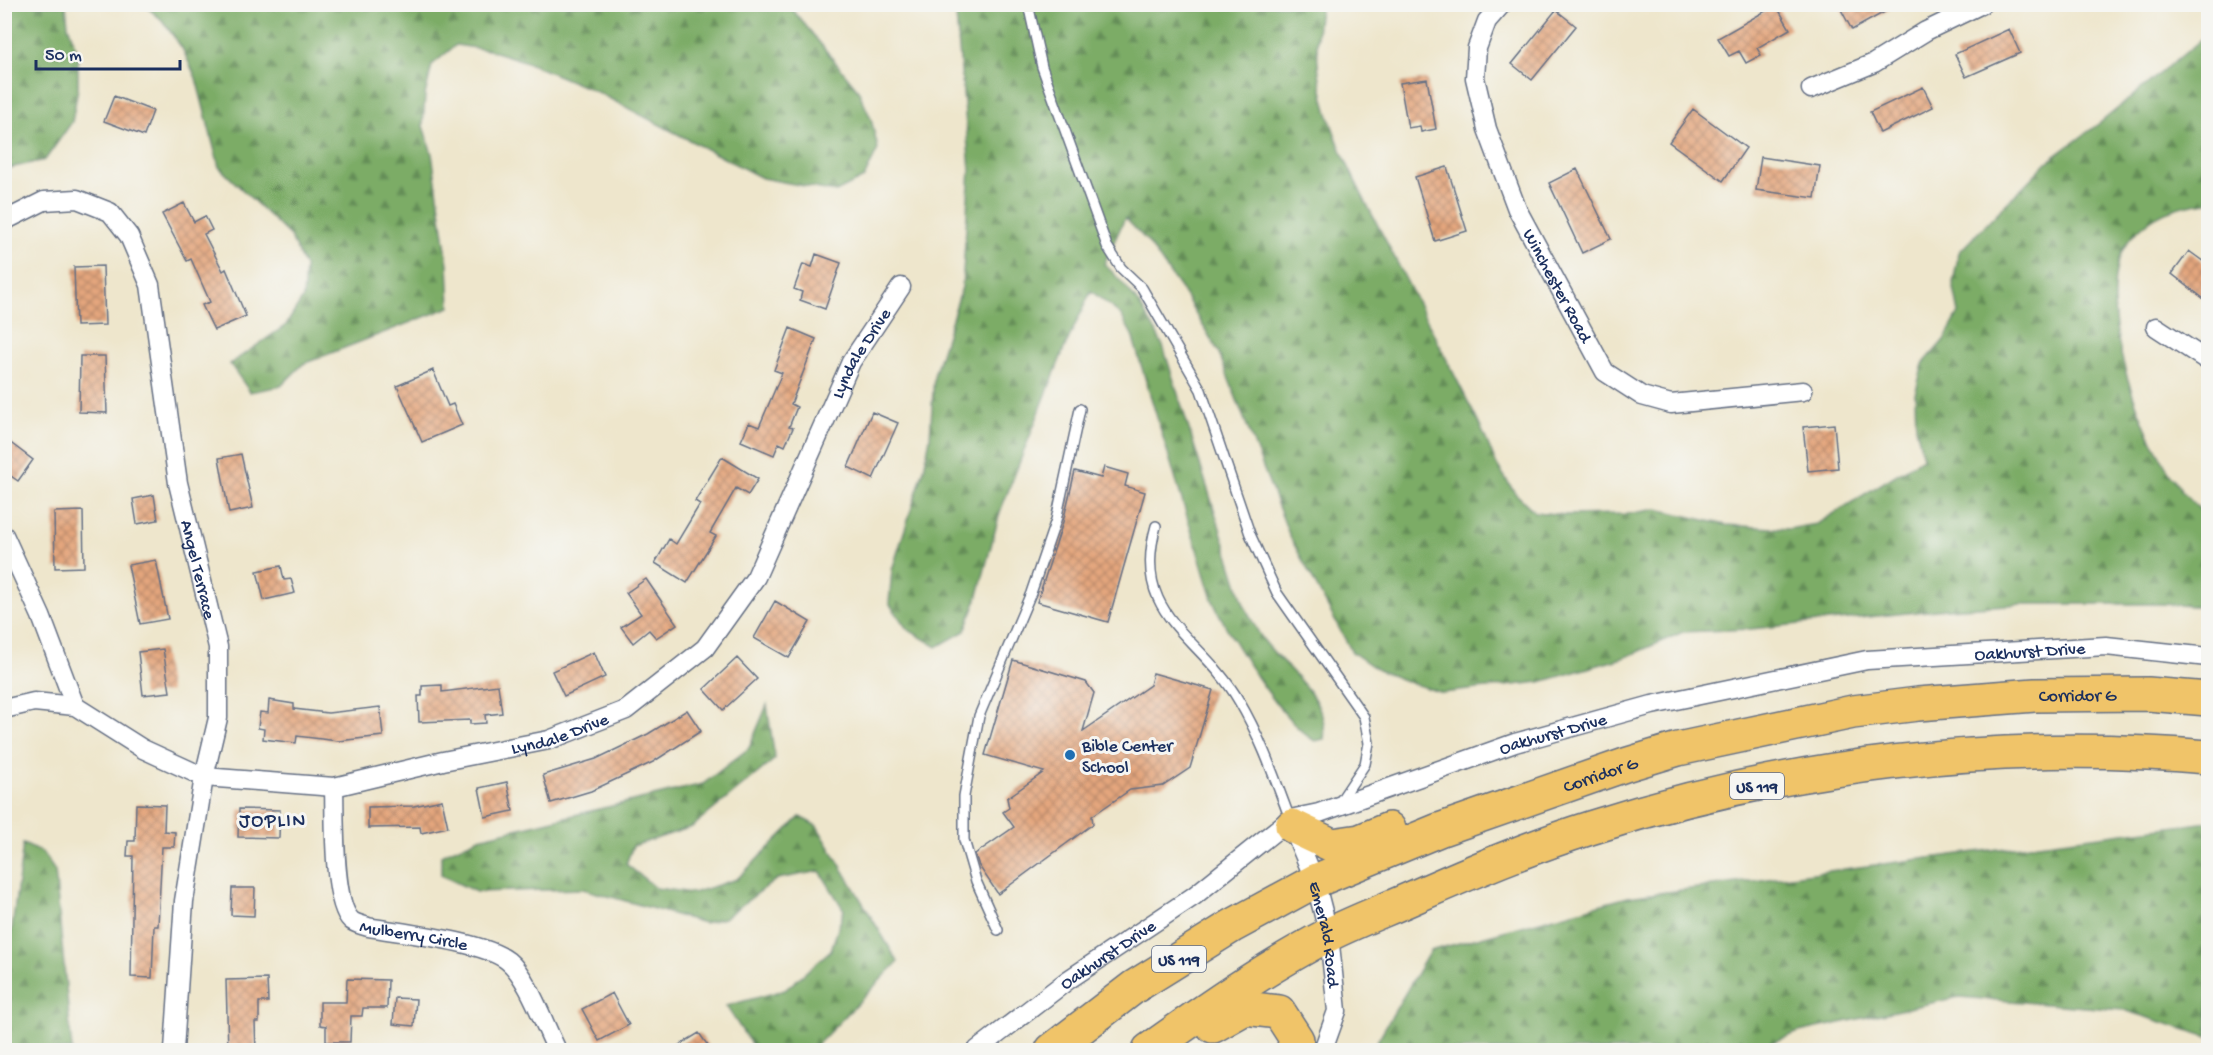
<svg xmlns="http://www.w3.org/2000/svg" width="2213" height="1055" font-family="'Gochi Hand',sans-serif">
  <defs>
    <pattern id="forest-firs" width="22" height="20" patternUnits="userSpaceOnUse" patternTransform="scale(1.5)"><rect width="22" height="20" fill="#7bac66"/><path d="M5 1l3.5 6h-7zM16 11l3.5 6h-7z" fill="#648c57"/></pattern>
    <pattern id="building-cross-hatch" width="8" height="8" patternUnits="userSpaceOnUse" patternTransform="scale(1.5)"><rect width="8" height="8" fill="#e4a67d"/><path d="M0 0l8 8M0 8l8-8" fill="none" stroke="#b8886a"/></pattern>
  </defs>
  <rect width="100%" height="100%" fill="#f6f6f2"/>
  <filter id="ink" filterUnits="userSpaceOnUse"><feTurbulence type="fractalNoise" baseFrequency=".0167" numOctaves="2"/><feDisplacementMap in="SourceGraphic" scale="12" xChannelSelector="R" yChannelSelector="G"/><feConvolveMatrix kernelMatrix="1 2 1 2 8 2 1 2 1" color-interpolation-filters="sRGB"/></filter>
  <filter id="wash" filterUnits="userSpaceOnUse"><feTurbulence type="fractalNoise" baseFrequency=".008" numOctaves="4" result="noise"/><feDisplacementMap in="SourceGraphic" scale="24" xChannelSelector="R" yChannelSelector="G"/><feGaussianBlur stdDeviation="1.35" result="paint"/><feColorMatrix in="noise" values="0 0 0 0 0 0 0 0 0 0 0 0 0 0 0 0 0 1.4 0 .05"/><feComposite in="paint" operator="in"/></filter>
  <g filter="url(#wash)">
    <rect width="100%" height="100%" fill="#eee6cc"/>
    <path fill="url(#forest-firs)" stroke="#4b6e62" stroke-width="1.5" d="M4 5H66L68 25 78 55V88L72 122 45 160 5 169Z
      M144 5H789L858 90 871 119 878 149 864 178 836 192 762 178 595 91 521 60 489 50 456 45 432 65 425 95 423 126 432 154 448 264 450 307 303 364 281 386 250 392 230 364 286 325 303 298 305 267 290 236 219 167 196 78 182 48 162 20Z
      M955 5H1321C1301 98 1359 187 1399 266 1427 321 1455 375 1482 430L1497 465 1515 493 1535 512 1565 515 1627 514 1657 509 1726 525 1788 529 1817 524 1923 458 1916 427 1915 394 1923 364 1944 340 1959 313 1953 283 1959 252 2047 162 2101 122 2208 34V202C2177 205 2150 214 2129 240 2083 297 2151 480 2208 515V607L2161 604H2022L1946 609 1751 629 1683 632 1626 657 1540 682 1442 693 1408 682 1378 670 1352 652 1290 537 1218 351 1185 295 1147 241 1125 218 1104 264C1130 288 1148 314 1163 346L1244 605C1251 617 1256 631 1265 642 1287 670 1330 699 1324 739L1315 741C1282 723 1228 635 1212 599L1132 335 1121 315 1091 291 1064 349 1000 512 977 599 965 631 937 647 907 629 889 603 892 570 924 469 930 438 934 376 962 287 970 169Z
      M767 705 775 759 692 827 633 846 626 864 656 888 693 893 737 879 800 817 817 826 898 962 812 1050H755L726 1006 785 990 831 950 844 910 820 871 777 879 724 918 704 923 583 889 476 892 441 875V855L479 838 703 784 749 748Z
      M2208 822V1037L2124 1010 1959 997 1799 1032 1753 1050H1372L1430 951 1628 897Z
      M23 844 42 852 55 871 72 1050H5V954L12 928Z"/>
    <g id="blocks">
      <path fill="url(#building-cross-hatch)" d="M1838 4H1899L1852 30Z
        M1776 5 1790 29 1757 48 1761 55 1746 63 1739 51 1729 56 1718 38Z
        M1556 10 1576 26 1532 80 1512 64Z
        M2009 29 2020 53 1966 77 1955 54Z
        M1427 79 1436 129 1421 132 1420 126 1408 128 1400 83Z
        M1923 87 1933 107 1880 133 1870 112Z
        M114 96 153 111 144 136 104 121Z
        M1693 109 1746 148 1723 181 1669 142Z
        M1761 157 1820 166 1815 198 1756 190Z
        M1447 167 1467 231 1435 241 1415 177Z
        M1577 169 1611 239 1582 253 1549 183Z
        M184 203 194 222 205 216 212 230 204 234 223 271 226 269 246 316 214 330 202 305 210 302 191 259 187 261 162 214Z
        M2189 251 2208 265V302L2172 274Z
        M816 254 841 263 825 309 800 300 802 292 794 289 803 264 812 267Z
        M103 266 105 325 76 326 74 267Z
        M790 328 816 339 791 404 797 407 789 427 793 428 785 446 779 443 774 455 741 441 749 423 759 427 782 373 774 370Z
        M80 356H105L107 413 79 412Z
        M433 370 448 406 453 404 462 425 422 442 397 386Z
        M872 412 898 423 873 479 848 467Z
        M1834 424 1838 468 1808 471 1803 427Z
        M4 438 33 460 18 481 4 471Z
        M241 454 253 508 229 513 219 458Z
        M722 457 758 479 748 495 736 488 710 533 716 536 687 583 655 563 669 539 676 544 700 504 695 501Z
        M1104 467 1128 474 1125 486 1145 492 1108 622 1037 602 1063 522 1075 471 1101 478Z
        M154 495 158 520 137 524 133 499Z
        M83 511 84 567 55 568 54 512Z
        M156 560 168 619 140 624 128 565Z
        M281 566 284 580 291 579 295 593 264 600 257 571Z
        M646 579 677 624 656 638 649 630 633 643 621 627 641 614 626 593Z
        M775 601 810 622 789 658 754 638Z
        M163 649 170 692 143 695 138 652Z
        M594 652 605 677 564 696 552 671Z
        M737 658 757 679 723 710 704 689Z
        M1013 660 1086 682 1094 693 1083 731 1150 685 1153 673 1213 690 1190 768 1163 786 1130 790 1092 816 1093 824 998 894 979 866 975 854 1014 827 1003 812 1009 808 1007 798 1044 772 985 755Z
        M442 685V692L498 685 502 713 485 715 486 723 470 724V720L419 722 418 696H422V686Z
        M269 700 294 704V709L328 713 380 707 383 736 338 741 297 736 296 743 263 739 264 729 258 728 260 712 268 713Z
        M687 710 701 731 653 762 591 791 551 803 543 775 596 759 648 734Z
        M507 782 513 811 485 817 479 788Z
        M442 800 448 827 421 833 420 827 368 828V807L414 806Z
        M136 804 165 805 164 831 175 832 174 847H162L158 926H154L152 978 131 977 133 856H127L128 841H135Z
        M239 809 280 810 279 838 238 837Z
        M232 888H255L254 916 231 915Z
        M267 979 268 1002H259V1022H255L256 1050H228L226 980Z
        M347 979 388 980 387 1008H363L362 1016H351L350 1042H326V1026L320 1025V1002H346Z
        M612 993 629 1025 599 1041 582 1009Z
        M395 998 416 999 414 1026 393 1024Z
        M699 1033 711 1050H671Z"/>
    </g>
  </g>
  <g filter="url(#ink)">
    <use href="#blocks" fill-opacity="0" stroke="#656f84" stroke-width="1.5"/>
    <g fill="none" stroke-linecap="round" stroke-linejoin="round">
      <g stroke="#656f84" stroke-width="12">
        <path id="lane" d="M1028 4 1042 67 1107 246 1121 268 1142 288 1201 390 1250 534 1277 593 1364 717 1369 743 1365 764 1339 803
          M1156 526C1130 617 1201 635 1239 701 1261 738 1275 779 1290 819
          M998 930 976 881 964 840V796L979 716 1031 593 1056 520 1080 409"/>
      </g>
      <g stroke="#656f84" stroke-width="21">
        <g id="street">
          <path id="s1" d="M1502 4 1487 21 1477 48 1475 78 1487 129 1517 209 1605 372 1642 396 1671 404 1803 391"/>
          <path d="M1811 89 1874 63 1926 31 1982 4"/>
          <path id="s2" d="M4 221 44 201 77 199 110 212 129 236 150 285 178 483 218 647V718L204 777 184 901 174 1050"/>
          <path d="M2156 327 2208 361"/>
          <path d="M4 535 41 616 75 706"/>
          <path id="s3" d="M4 709 34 702 75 706 143 749 204 777 334 787 443 761 549 740 626 710 705 648 756 577 851 362 901 287"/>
          <path id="s4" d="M334 787C335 814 332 902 351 920 355 924 363 925 368 927 402 933 483 941 508 961 528 977 545 1027 557 1050"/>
          <path id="s5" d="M1292 826 1315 881 1329 935 1337 1011 1323 1050"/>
          <path id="s6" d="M977 1050 1068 980 1194 896 1290 819 1319 813 1515 743 1652 705 1867 660 2106 646 2208 657"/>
        </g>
      </g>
      <g stroke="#656f84" stroke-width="36">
        <g id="highway">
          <path d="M1292 826 1332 845 1360 841 1389 829"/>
          <path d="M1213 1026 1245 1008 1279 1012 1297 1040 1293 1050"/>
          <path id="s7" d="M1052 1050 1134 987 1232 926 1315 881 1439 830 1625 765 1678 749 1853 712 1918 704 2035 695 2148 694 2208 699"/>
          <path d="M1149 1050C1205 1010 1268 966 1330 934 1356 921 1385 910 1412 898 1470 872 1530 847 1590 828 1787 764 2003 739 2208 757"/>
        </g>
      </g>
      <use href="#lane" stroke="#fff" stroke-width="9"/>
      <use href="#street" stroke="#fff" stroke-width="18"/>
      <use href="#highway" stroke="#f0c469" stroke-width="33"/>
    </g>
  </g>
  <circle fill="#1f6fb2" stroke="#f6f6f2" stroke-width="2" cx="1070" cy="755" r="6"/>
  <g text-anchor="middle" stroke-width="6" stroke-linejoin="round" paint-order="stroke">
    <g fill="#f6f6f2" stroke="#5d6b8a" stroke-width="1.5">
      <rect x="1730" y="773" width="54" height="26" rx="4.5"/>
      <rect x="1152" y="946" width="54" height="26" rx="4.5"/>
    </g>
    <g font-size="16" font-weight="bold" fill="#1b2f5e">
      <text x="1757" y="792">US 119</text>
      <text x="1179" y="965">US 119</text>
    </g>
    <g font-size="18" fill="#1b2f5e" stroke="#f6f6f2">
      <text dy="6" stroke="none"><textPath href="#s1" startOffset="306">Winchester Road</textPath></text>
      <text dy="6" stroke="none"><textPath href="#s3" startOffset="1088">Lyndale Drive</textPath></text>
      <text dy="6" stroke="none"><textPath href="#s2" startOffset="486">Angel Terrace</textPath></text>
      <text dy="6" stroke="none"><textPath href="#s6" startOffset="1152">Oakhurst Drive</textPath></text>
      <text dy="6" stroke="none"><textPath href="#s7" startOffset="1104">Corridor G</textPath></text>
      <text dy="6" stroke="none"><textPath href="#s3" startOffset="582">Lyndale Drive</textPath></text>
      <text dy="6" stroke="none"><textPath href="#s6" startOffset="666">Oakhurst Drive</textPath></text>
      <text dy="6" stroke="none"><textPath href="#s7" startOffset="618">Corridor G</textPath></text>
      <text dy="6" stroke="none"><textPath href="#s4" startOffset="201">Mulberry Circle</textPath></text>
      <text dy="6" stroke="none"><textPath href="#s5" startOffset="114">Emerald Road</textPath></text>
      <text dy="6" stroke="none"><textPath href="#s6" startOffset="162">Oakhurst Drive</textPath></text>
    </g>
    <g font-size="18" fill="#1b2f5e" stroke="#f6f6f2" text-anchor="start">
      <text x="1082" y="751">Bible Center<tspan x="1082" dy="21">School</tspan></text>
    </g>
    <g font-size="20" letter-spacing="1.5" fill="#1b2f5e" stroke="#f6f6f2">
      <text x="273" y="826">JOPLIN</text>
    </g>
  </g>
  <rect width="2213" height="1055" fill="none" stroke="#f6f6f2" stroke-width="24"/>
  <path d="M36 60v9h144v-9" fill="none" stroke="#1b2f5e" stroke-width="3"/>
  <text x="45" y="60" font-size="18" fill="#1b2f5e" stroke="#f6f6f2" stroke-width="4.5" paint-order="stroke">50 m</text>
</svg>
